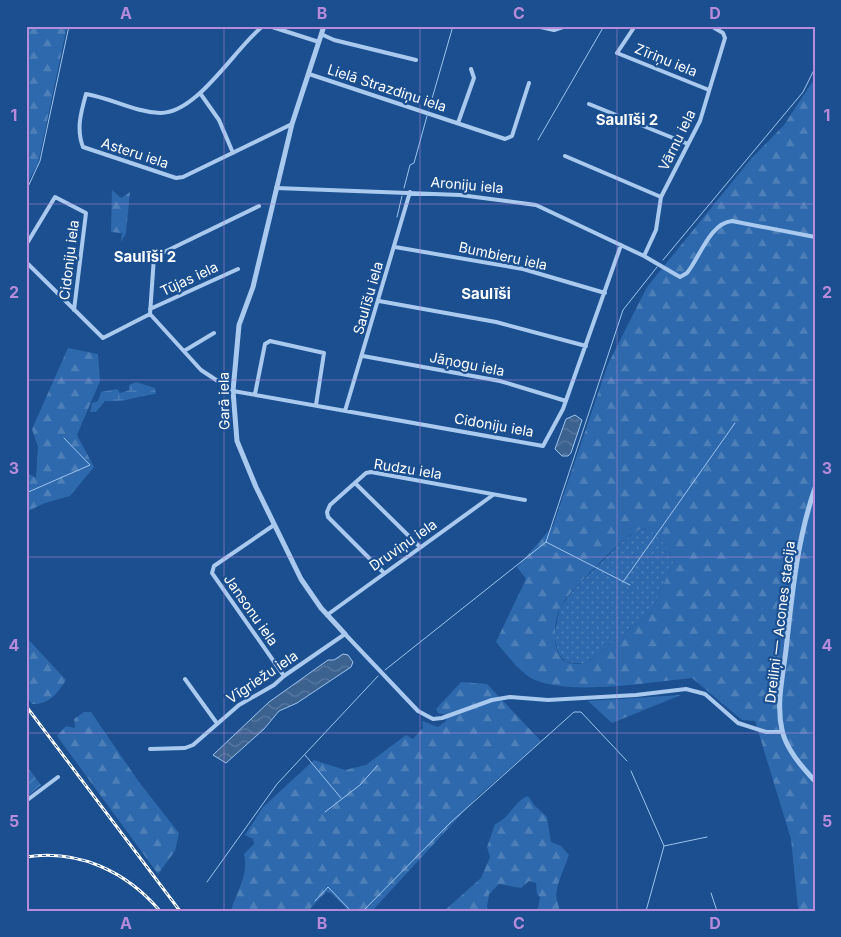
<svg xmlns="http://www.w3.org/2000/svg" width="841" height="937" font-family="Inter,sans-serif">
  <defs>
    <pattern id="grass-dots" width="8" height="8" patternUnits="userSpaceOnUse" patternTransform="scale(1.25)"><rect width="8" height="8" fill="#2e69ad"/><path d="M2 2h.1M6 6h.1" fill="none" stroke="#4d80b9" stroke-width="1.8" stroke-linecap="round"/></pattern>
    <pattern id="forest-firs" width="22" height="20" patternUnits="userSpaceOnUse" patternTransform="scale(1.25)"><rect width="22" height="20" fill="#2e69ad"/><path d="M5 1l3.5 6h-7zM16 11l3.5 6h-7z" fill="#4d80b9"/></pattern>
    <pattern id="wetland-marsh" width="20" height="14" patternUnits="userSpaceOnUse" patternTransform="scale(1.25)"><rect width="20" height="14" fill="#2e69ad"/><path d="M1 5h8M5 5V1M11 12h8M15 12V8" fill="none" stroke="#4d80b9"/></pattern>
    <pattern id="garden-furrows" width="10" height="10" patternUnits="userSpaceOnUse" patternTransform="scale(1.25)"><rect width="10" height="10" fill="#2e69ad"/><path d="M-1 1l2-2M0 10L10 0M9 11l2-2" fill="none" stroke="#4d80b9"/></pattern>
    <pattern id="water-waves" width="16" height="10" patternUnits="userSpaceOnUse" patternTransform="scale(1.25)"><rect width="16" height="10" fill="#3c6290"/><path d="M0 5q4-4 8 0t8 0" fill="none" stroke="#597aa1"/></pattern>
  </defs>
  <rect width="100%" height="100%" fill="#1b4f8f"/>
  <path fill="url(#grass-dots)" d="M648 528 666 545 674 561 651 613 585 664 566 662 559 655 554 637 560 607 579 584 622 542 636 531Z"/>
  <path fill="url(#forest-firs)" fill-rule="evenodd" d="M26 26H67L38 164 26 185Z
    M815 78V911L798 909 791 839 755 721 742 720 692 678C651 682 566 697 531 678 518 670 506 654 496 642L526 579 517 567 553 526 608 364 647 287 750 160 784 125ZM648 528 666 545 674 561 651 613 585 664C580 664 571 664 566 662 550 655 554 618 561 606 569 592 623 537 637 531 640 529 644 529 648 528Z
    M112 190 121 198 130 192 126 233 121 242 122 233 111 232Z
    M68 348 98 354 100 381 77 435 94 467 70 496 45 503 26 512V472L36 478 38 447 32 429Z
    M26 637 66 680C58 693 49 705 32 704L26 696Z
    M461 682 487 684 541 741 477 797 372 911H349L331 893 326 892 308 911H227L231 910C237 891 249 874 244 854L254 844 253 839 245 835 263 807 314 760 345 770 366 765 406 735 413 739 423 728 422 721 438 727 446 721V715L438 713 436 709Z
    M681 695 612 723 588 701Z
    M84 712H91L139 782 179 833 175 851 158 874 57 736 66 726 75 728 74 719Z
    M528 796 535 806 547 817 551 842 561 846 569 855 558 884 556 896 560 911H534L538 908 540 897 537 894 536 883 529 881 521 888 499 884 489 894 487 907 489 911H444L481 878 490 857 487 847 495 824C511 817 513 802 528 796Z"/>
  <path fill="url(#wetland-marsh)" d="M136 382 155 388 156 394C137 396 124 403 105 401L96 412H90L92 403 98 401 101 392 117 389 120 393 129 390V385Z"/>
  <path fill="url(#garden-furrows)" d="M26 765 41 785 28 796 26 794Z"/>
  <path fill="url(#water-waves)" stroke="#9cc4f0" d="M575 415 582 420 571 453 568 456H562L555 449 566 419Z
    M343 654 348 655 353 662 351 667 297 703 279 711 264 729 226 763 213 755 269 702 328 660H334Z"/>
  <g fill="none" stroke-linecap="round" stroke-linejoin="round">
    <path stroke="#9cc4f0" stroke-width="1" d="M429 109 453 26
      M538 140 604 26
      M404 188 410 165 414 163 427 116
      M26 191 40 161 69 26
      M397 217 402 196
      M663 260 803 92 815 68
      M26 493 90 465 64 438
      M546 542 630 585
      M623 582 735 423
      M385 670 546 542 623 310 657 267
      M305 755 341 798
      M631 771 664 846 646 911
      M325 812 360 785 377 766
      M664 846 707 837
      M207 882 277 784 378 676
      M711 893 717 911
      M315 901 328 887 351 911
      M352 911 354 909 356 911
      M363 911 450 823 574 712H581L627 761"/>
    <path stroke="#a9c9ee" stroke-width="4" d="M263 26C235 48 197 114 160 113 134 112 111 98 86 94 81 112 76 129 83 147L176 178 183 177 292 124
      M269 26 319 42
      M536 26 554 30 566 26
      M635 26 617 53 709 90
      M321 34 334 40 416 60
      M309 74 505 139 512 136 529 83
      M200 93 219 120 233 153
      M589 104 688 144
      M458 123 474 78 471 69
      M565 156 661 197
      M276 188 460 195 536 205 644 256 680 277 687 273C700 257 710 223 732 221L815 237
      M26 245 55 197 86 213 74 310
      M395 247 523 269 605 293
      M644 256 656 230 661 197 700 121 725 38 723 33 711 26
      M26 262 103 338 150 314 201 370 233 391 543 446 563 409 621 245
      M379 301 496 322 586 346
      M150 309 238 269
      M150 314 154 257 259 206
      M184 351 214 333
      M363 356 500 381 566 401
      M255 394 265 344 270 341 324 353 316 405
      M345 411 410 192
      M355 483 420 547
      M274 525 214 566 212 573 284 676
      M384 573 328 517 327 512 330 505 366 473 371 472 525 500
      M327 615 493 495
      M185 679 216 722
      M150 749 185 748 193 745 239 705 274 685 284 676 345 634 418 711 433 719 442 718 492 700 510 697 548 700 636 695 686 689 705 694 738 723 766 732H782
      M26 801 58 777"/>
    <path stroke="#a9c9ee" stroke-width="5" d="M324 26 292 124 253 287 239 325 233 391 237 441 256 487 301 579 321 608 345 634
      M815 488C797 540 792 595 786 650 783 675 776 704 782 730 786 749 802 767 815 781"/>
    <g stroke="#fff" stroke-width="3">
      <path id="rail" d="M26 706 180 911
        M26 857C78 849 126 871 160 911"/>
    </g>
    <use href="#rail" stroke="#1b4f8f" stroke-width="1" stroke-dasharray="4" stroke-linecap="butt"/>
  </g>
  <path fill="none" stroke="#b68bdc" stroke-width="1" stroke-opacity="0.55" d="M224 26V911M420 26V911M617 26V911M26 204H815M26 380H815M26 557H815M26 733H815"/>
  <g text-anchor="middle" stroke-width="4.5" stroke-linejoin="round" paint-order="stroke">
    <g font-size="14" fill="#fff" stroke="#1b4f8f">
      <text transform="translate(666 60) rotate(22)" y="5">Zīriņu iela</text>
      <text transform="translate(387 88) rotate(18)" y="5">Lielā Strazdiņu iela</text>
      <text transform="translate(677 140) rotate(-64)" y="5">Vārnu iela</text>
      <text transform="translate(135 153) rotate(18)" y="5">Asteru iela</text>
      <text transform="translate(467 185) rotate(5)" y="5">Aroniju iela</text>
      <text transform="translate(503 256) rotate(12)" y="5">Bumbieru iela</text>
      <text transform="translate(69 260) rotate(-83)" y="5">Cidoniju iela</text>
      <text transform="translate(189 279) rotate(-25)" y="5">Tūjas iela</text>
      <text transform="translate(368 298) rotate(-74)" y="5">Saulīšu iela</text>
      <text transform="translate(467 364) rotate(11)" y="5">Jāņogu iela</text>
      <text transform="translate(224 401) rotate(-91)" y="5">Garā iela</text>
      <text transform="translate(494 425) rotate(10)" y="5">Cidoniju iela</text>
      <text transform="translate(408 469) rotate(9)" y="5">Rudzu iela</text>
      <text transform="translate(403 545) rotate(-35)" y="5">Druviņu iela</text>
      <text transform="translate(251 610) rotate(55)" y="5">Jansonu iela</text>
      <text transform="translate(780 622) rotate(-83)" y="5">Dreiliņi — Acones stacija</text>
      <text transform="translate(262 677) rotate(-34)" y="5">Vīgriežu iela</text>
    </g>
    <g font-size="15" font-weight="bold" fill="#fff" stroke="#1b4f8f">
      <text x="627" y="125">Saulīši 2</text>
      <text x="145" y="262">Saulīši 2</text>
      <text x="486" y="299">Saulīši</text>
    </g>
  </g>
  <rect width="841" height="937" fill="none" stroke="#1b4f8f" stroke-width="55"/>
  <rect x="28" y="28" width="786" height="882" fill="none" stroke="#b68bdc" stroke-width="2"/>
  <g font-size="16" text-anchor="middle" font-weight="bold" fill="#b68bdc">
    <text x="126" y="19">A</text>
    <text x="322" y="19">B</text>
    <text x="519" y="19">C</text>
    <text x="715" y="19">D</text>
    <text x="14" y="121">1</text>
    <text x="827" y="121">1</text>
    <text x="14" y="298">2</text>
    <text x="827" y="298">2</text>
    <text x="14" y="474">3</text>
    <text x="827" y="474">3</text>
    <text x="14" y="651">4</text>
    <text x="827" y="651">4</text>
    <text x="14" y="827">5</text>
    <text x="827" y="827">5</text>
    <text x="126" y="929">A</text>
    <text x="322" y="929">B</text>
    <text x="519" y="929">C</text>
    <text x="715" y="929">D</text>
  </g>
</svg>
